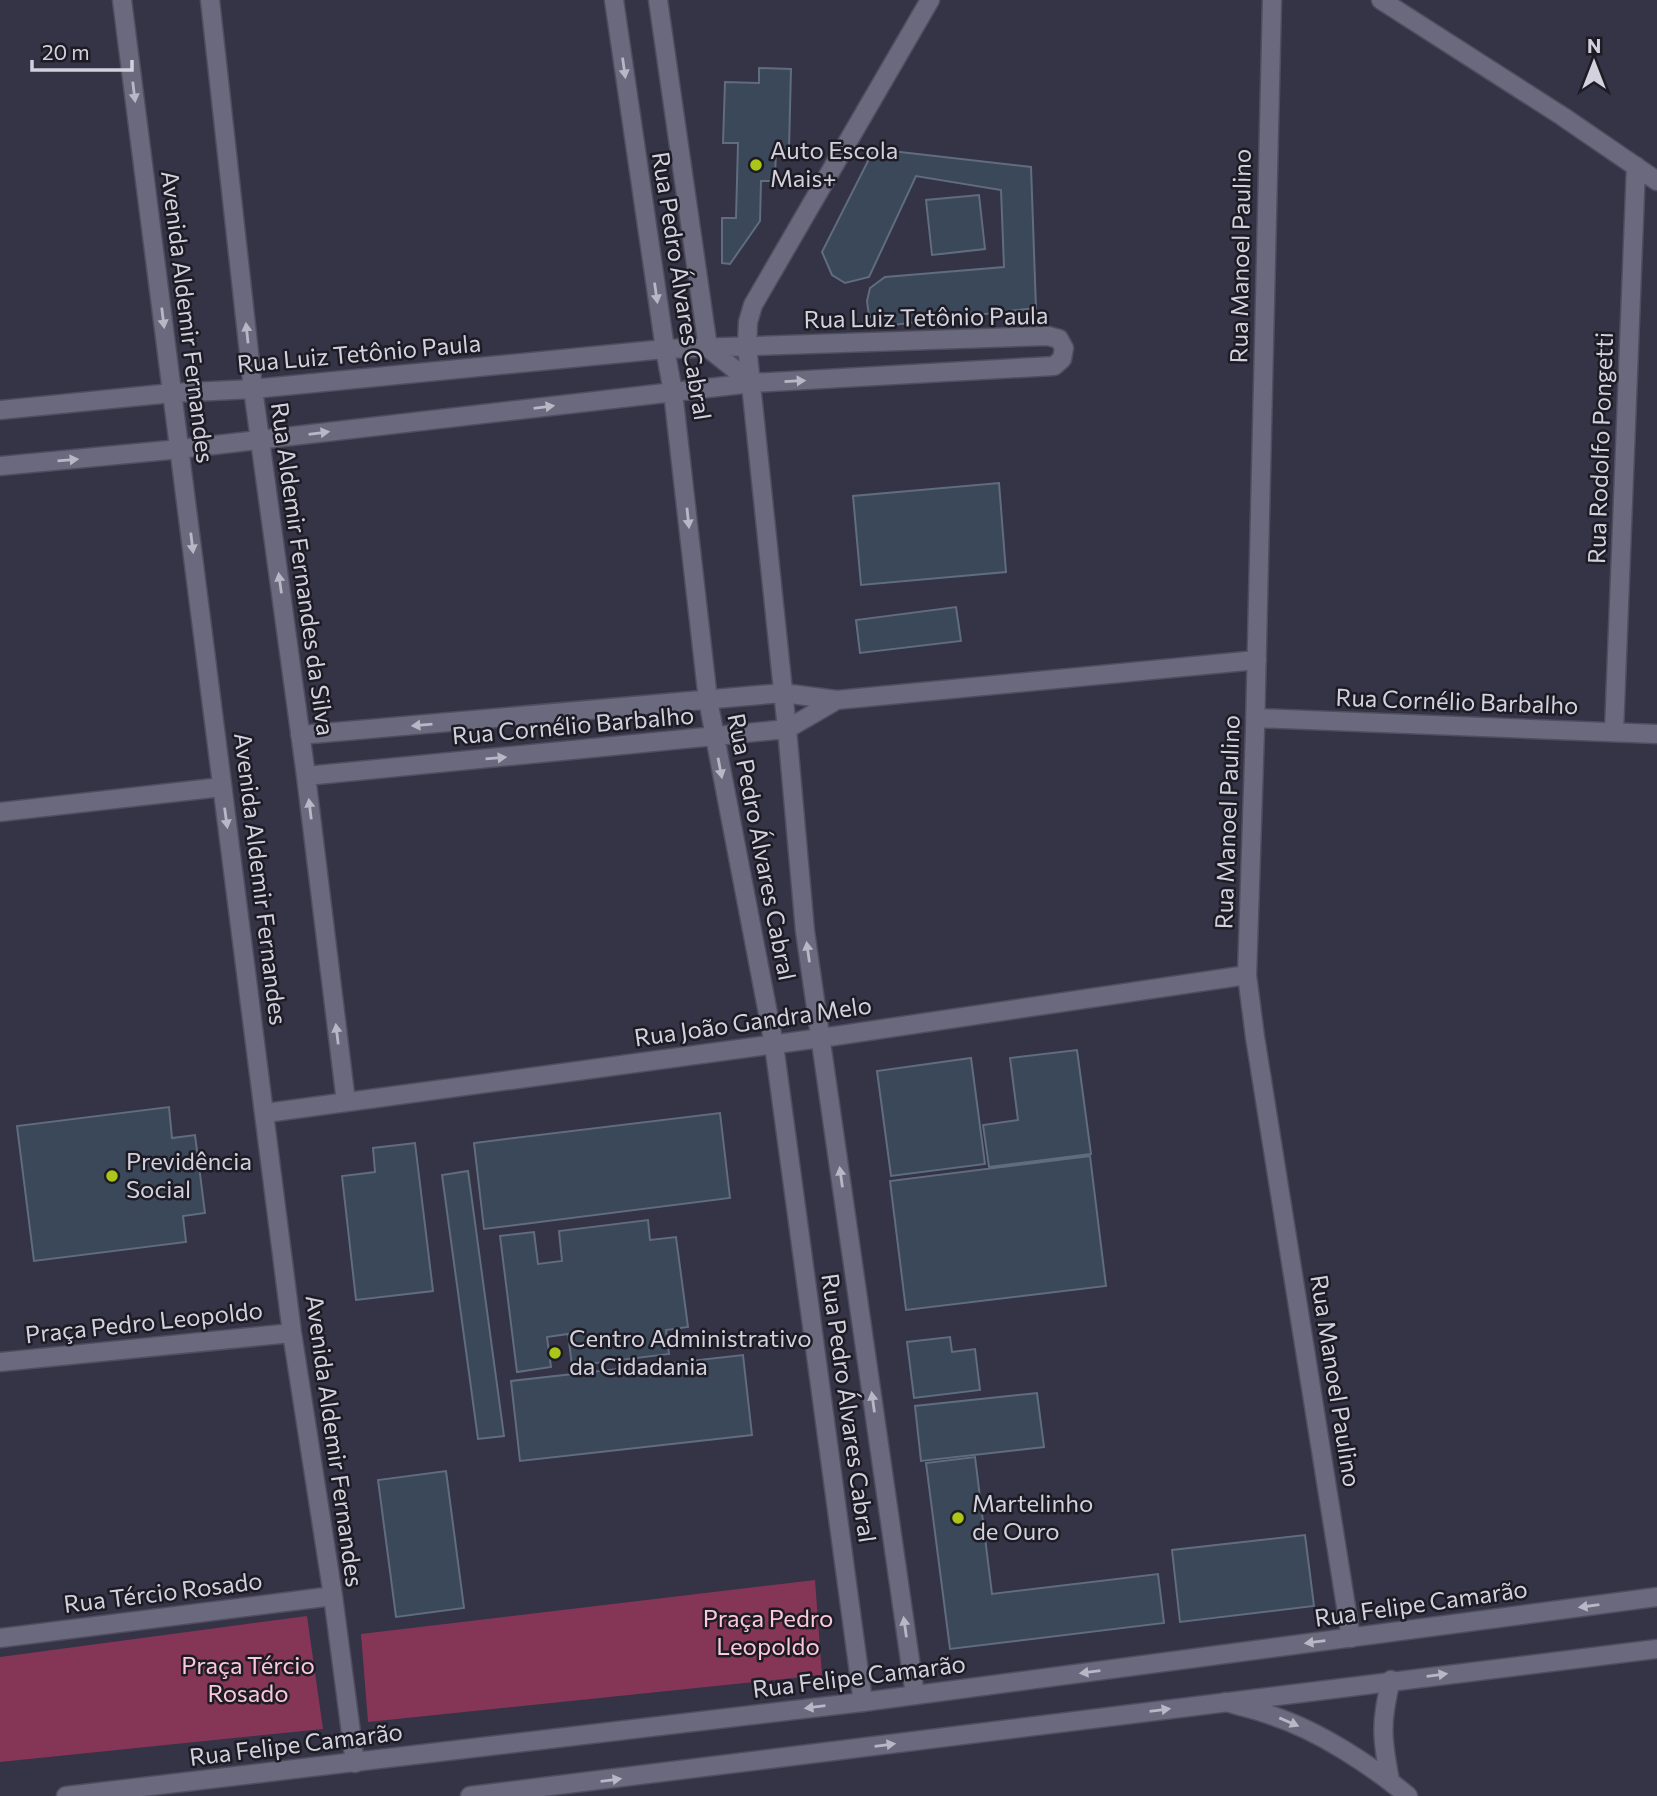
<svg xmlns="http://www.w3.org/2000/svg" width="1657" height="1796" font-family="Commissioner,sans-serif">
  <rect width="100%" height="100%" fill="#353346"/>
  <path fill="#853556" d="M815 1580 822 1675 368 1722 361 1634Z
    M307 1616 323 1729 0 1762V1657Z"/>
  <path fill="#3b4859" stroke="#5f6d7e" stroke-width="2" d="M759 68 791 69 789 149 776 148 775 181H761L760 221 730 264 722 263V218H736L738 143H723L725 82 759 83Z
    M874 149 1031 167 1036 308 884 326 869 316 867 301 870 288 885 277 1004 267 1001 190 916 176 869 277 845 283 832 275 822 252Z
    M979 195 985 249 932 255 926 200Z
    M999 483 1006 572 861 585 853 496Z
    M956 607 961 641 860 653 856 620Z
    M1077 1050 1091 1154 989 1167 983 1125 1018 1120 1010 1058Z
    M971 1058 985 1164 891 1176 877 1071Z
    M169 1107 172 1138 195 1135 205 1213 183 1216 186 1242 34 1261 17 1126Z
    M720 1113 730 1198 484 1229 474 1143Z
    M415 1143 433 1291 356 1300 342 1176 375 1172 373 1148Z
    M1090 1156 1106 1286 906 1310 890 1181Z
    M468 1171 504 1436 478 1439 442 1175Z
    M648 1220 650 1240 676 1237 688 1327 666 1330 669 1354 572 1366 568 1334 547 1337 551 1367 517 1372 500 1236 534 1232 538 1264 562 1261 559 1231Z
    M950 1337 952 1352 975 1349 980 1390 914 1398 907 1342Z
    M743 1355 752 1435 520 1461 511 1381Z
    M1037 1393 1044 1447 921 1461 915 1406Z
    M975 1457 992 1594 1158 1574 1164 1623 950 1649 926 1463Z
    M446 1471 464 1608 396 1617 378 1480Z
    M1305 1535 1314 1606 1180 1622 1172 1550Z"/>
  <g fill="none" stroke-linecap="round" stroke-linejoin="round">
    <g stroke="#504e5e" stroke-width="21">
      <path id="street" d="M122 0 292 1333 333 1596 355 1763
        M210 0 253 389 306 776 346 1102
        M614 0 665 349 673 392 708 700 774 1045 863 1702
        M658 0 708 348 752 383
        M1272 0 1255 729 1247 975 1255 1037 1351 1638
        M1381 0 1562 116 1657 181
        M0 410 172 393 253 389 665 349 1048 336 1059 339 1064 348 1062 359 1054 366 752 383 180 449 0 466
        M1255 718 1657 734
        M1614 732 1636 166
        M300 735 783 693 837 700 1257 660
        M306 776 787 729 837 700
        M0 812 222 787
        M266 1113 821 1038 1247 975
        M0 1362 292 1333
        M0 1638 333 1596
        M915 1695 805 931 787 729 747 346 748 322 753 305 930 0
        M1226 1702C1242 1707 1258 1710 1273 1716 1319 1731 1371 1765 1408 1796
        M1390 1781C1382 1739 1380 1723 1391 1680"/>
    </g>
    <g stroke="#504e5e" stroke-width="21">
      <path id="secondary" d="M66 1796 863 1702 1657 1597
        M470 1796 1657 1649"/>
    </g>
    <use href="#street" stroke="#6a697e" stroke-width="18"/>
    <use href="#secondary" stroke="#6a697e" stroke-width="18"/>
  </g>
  <defs><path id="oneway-solid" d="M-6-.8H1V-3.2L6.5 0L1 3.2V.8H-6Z" transform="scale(1.75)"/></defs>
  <g fill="#b8b7c5">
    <use href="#oneway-solid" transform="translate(624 68) rotate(82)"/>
    <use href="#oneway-solid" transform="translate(134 92) rotate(83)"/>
    <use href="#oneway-solid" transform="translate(656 293) rotate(82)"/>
    <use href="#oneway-solid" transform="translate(163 318) rotate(83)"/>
    <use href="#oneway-solid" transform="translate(247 333) rotate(-96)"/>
    <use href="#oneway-solid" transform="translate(795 381) rotate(-3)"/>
    <use href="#oneway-solid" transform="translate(544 407) rotate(-7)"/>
    <use href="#oneway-solid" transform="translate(319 433) rotate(-7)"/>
    <use href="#oneway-solid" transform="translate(68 460) rotate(-5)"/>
    <use href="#oneway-solid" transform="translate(688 518) rotate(84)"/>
    <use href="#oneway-solid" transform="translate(192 543) rotate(83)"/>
    <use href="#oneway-solid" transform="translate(280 583) rotate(-98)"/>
    <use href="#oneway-solid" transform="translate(422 725) rotate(175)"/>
    <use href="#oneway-solid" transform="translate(496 758) rotate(-5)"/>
    <use href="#oneway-solid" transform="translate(720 768) rotate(79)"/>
    <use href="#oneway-solid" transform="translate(310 809) rotate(-97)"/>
    <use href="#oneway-solid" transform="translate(226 818) rotate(82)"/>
    <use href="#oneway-solid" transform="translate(808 952) rotate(-98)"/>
    <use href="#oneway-solid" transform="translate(337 1034) rotate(-97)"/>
    <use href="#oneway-solid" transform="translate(841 1177) rotate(-98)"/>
    <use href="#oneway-solid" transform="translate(873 1402) rotate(-98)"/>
    <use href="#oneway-solid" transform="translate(1589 1606) rotate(172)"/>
    <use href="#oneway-solid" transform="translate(905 1627) rotate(-98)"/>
    <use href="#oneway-solid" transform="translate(1315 1642) rotate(173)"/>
    <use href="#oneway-solid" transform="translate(1090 1672) rotate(173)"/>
    <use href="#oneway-solid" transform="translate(1437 1675) rotate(-7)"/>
    <use href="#oneway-solid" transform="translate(815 1707) rotate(173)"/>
    <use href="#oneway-solid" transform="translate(1160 1710) rotate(-7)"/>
    <use href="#oneway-solid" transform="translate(1289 1722) rotate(23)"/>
    <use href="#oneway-solid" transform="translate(885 1745) rotate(-7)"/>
    <use href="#oneway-solid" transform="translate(611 1780) rotate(-7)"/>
  </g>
  <g fill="#abc616" stroke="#1d1c25" stroke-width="2.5">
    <circle cx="756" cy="165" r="7"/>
    <circle cx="112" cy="1176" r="7"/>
    <circle cx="555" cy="1353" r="7"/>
    <circle cx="958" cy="1518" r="7"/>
  </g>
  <g text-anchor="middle" stroke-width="5" stroke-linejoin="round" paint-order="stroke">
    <g font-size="24" fill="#d2d1dd" stroke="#1d1c25" text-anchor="start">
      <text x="770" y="159">Auto Escola<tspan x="770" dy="28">Mais+</tspan></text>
      <text x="126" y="1170">Previdência<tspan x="126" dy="28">Social</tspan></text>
      <text x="569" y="1347">Centro Administrativo<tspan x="569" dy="28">da Cidadania</tspan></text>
      <text x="972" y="1512">Martelinho<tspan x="972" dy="28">de Ouro</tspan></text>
    </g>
    <g font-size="24" fill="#d2d1dd" stroke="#1d1c25">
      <text transform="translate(1241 256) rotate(-89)" y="8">Rua Manoel Paulino</text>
      <text transform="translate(681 286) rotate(81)" y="8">Rua Pedro Álvares Cabral</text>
      <text transform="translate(187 317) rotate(83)" y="8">Avenida Aldemir Fernandes</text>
      <text transform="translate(926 318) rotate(-1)" y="8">Rua Luiz Tetônio Paula</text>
      <text transform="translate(359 354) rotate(-5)" y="8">Rua Luiz Tetônio Paula</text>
      <text transform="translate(1601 448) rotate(-88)" y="8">Rua Rodolfo Pongetti</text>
      <text transform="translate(302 569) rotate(82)" y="8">Rua Aldemir Fernandes da Silva</text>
      <text transform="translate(1457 702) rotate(2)" y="8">Rua Cornélio Barbalho</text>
      <text transform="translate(573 726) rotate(-5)" y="8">Rua Cornélio Barbalho</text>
      <text transform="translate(1228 822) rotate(-88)" y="8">Rua Manoel Paulino</text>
      <text transform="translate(761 847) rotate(79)" y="8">Rua Pedro Álvares Cabral</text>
      <text transform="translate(260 879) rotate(83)" y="8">Avenida Aldemir Fernandes</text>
      <text transform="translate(753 1022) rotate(-8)" y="8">Rua João Gandra Melo</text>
      <text transform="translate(144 1323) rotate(-6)" y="8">Praça Pedro Leopoldo</text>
      <text transform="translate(1335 1381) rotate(81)" y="8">Rua Manoel Paulino</text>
      <text transform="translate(848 1408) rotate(82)" y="8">Rua Pedro Álvares Cabral</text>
      <text transform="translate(334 1441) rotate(82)" y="8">Avenida Aldemir Fernandes</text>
      <text transform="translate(163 1593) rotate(-7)" y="8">Rua Tércio Rosado</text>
      <text transform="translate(1421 1604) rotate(-8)" y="8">Rua Felipe Camarão</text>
      <text transform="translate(859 1677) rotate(-7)" y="8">Rua Felipe Camarão</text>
      <text transform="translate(296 1745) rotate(-7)" y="8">Rua Felipe Camarão</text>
    </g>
    <g font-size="24" fill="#fbc9da" stroke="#1d1c25">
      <text x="768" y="1627">Praça Pedro<tspan x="768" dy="28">Leopoldo</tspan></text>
      <text x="248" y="1674">Praça Tércio<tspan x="248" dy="28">Rosado</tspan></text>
    </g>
  </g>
  <g transform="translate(1594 63)" stroke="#1d1c25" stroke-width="5" paint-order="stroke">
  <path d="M0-5L12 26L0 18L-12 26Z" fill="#d2d1dd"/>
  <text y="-10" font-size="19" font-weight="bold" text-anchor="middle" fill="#d2d1dd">N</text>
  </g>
  <path d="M32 60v10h100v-10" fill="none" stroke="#d2d1dd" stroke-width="3.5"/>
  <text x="42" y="60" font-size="21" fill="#d2d1dd" stroke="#1d1c25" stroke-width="5" paint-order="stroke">20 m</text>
</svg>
